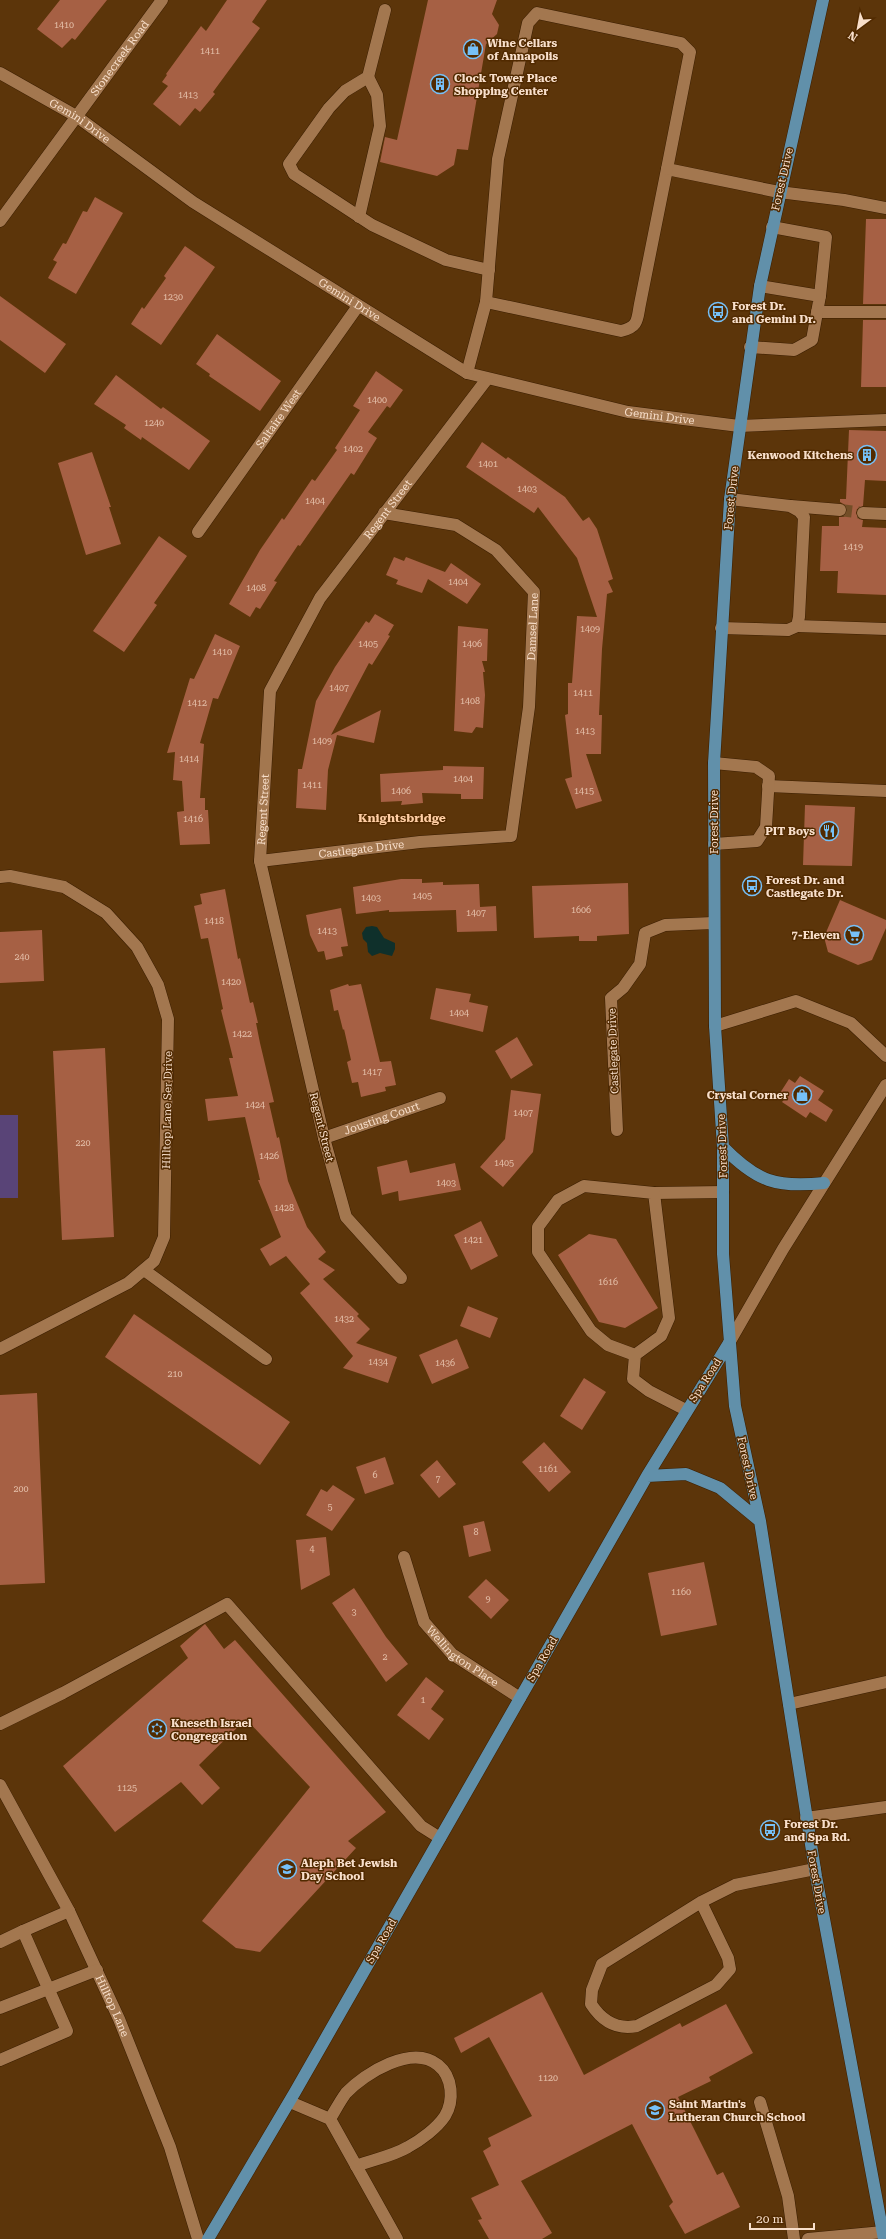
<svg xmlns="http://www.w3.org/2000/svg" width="886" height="2239" font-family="'Roboto Serif',serif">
  <rect width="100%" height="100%" fill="#5c350a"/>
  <path fill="#594477" d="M0 1115H18V1198H0Z"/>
  <path fill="#0f302b" d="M372 926 377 927 384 938 395 943V949L392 956 380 953 372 956 368 952 367 943 363 939 362 933 366 927Z"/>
  <path fill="#a66044" d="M60 0H107L75 40 72 38 62 48 37 29Z
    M227 0H267L252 22 260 28 213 92 215 94 200 112 195 108 180 126 153 104 168 86 162 82 167 75 166 74 201 26 206 31Z
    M428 0H497L492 14 499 25 497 34 486 44 468 150 457 149 454 165 437 176 380 162 385 137 397 140Z
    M95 197 123 213 76 294 48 278 57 262 53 260 63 243 66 244 83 211 87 212Z
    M866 219H886V304H863Z
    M185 246 215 267 161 345 131 324 142 307 144 309 166 278 164 276Z
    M0 296 66 344 45 373 0 340Z
    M863 320H886V387H861Z
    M217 334 281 381 260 411 209 376 210 374 196 364Z
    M376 371 403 390 390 408 387 406 368 432 377 438 354 475 351 473 300 546 298 545 274 581 277 582 260 609 256 607 250 617 229 604 260 550 282 518 284 520 312 479 315 481 337 450 335 448 360 410 353 406Z
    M116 375 161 409 163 407 210 441 189 470 142 437 141 440 124 428 126 425 94 404Z
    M849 430 886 431V481L865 480 863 506 857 509 856 513 859 519 863 520 862 527 886 528V595L837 593 838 571H820L822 526H839V517H844L847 511V506L840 502V499H846Z
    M482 442 506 459 508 457 565 497 583 521 589 517 597 529 613 579 608 581 613 592 607 594 602 649 599 715H602L601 754H586L602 801 576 809 565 779 572 777 565 715 568 714V683H572L577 616 597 617 577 558 538 507 534 513 466 467Z
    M92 452 111 507H109L121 544 86 555 58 463Z
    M159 536 187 556 154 603 157 605 124 652 93 631Z
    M394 557 404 561 406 557 445 572 451 563 481 584 467 604 428 579 422 593 396 584 398 580 386 575Z
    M375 614 394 625 388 635 390 636 372 665 369 663 331 735 381 710 374 743 337 735 328 770 326 810 296 808 298 769H302L316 701 335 667 366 621 369 623Z
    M458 626 488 629 487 661H482L485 672H483L485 695 483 728 476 727 472 733 454 731Z
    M215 634 240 646 218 699 213 698 200 743 204 744 200 798H205V810H208L210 844 180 845 177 812 184 811 182 781 173 780 175 752 167 753 190 678 194 679Z
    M443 766 484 767 483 799H461V794L422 793 423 803 401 805 402 801 381 802 380 774 443 770Z
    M805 805 855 807 852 866 803 865Z
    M401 879H422V883L443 882V885L479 884 480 907 496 906 497 931 457 932 456 910 389 912V910L356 914 353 887Z
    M628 883 629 934 597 936V941H579V936L534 938 532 886Z
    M225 889 238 959 240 958 250 1003 253 1002 258 1023H256L260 1043 274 1102 269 1103 277 1138 279 1137 288 1181 307 1227 326 1252 318 1259 335 1270 323 1279 359 1314 357 1316 370 1329 356 1343 397 1357 388 1383 343 1368 353 1356 300 1293 310 1284 286 1256 270 1266 260 1249 281 1237 258 1180H260L245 1117 208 1121 205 1099 238 1096 229 1058H233L221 1010 223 1009 208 938 201 939 194 906 202 904 200 894Z
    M840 900 886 920V928L872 960 858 965 828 952 824 937Z
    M341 908 348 946 341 947 343 956 326 960 324 951 318 952 310 935 306 915Z
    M42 930 44 981 0 983V932Z
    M348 984 349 986 361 984 380 1062 391 1061 396 1085 385 1087 386 1091 361 1097 358 1082 352 1083 347 1062 351 1060 344 1029 343 1030 338 1010 334 1011 330 990Z
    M436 988 471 994 469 1002 488 1006 483 1032 430 1019Z
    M517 1037 533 1065 511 1079 495 1051Z
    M105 1048 114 1237 62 1240 53 1051Z
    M800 1076 824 1091 818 1100 833 1110 826 1122 810 1112 806 1118 782 1102 786 1097 780 1093 789 1079 795 1083Z
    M511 1090 541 1094 533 1152 503 1187 480 1167 505 1139Z
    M407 1160 410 1173 455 1163 461 1190 399 1201 398 1191 382 1195 377 1167Z
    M481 1221 498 1256 471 1270 454 1235Z
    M589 1234 616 1239 658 1308 625 1328 599 1322 558 1255Z
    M468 1306 498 1318 490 1338 460 1326Z
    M134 1314 290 1422 260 1465 105 1357Z
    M457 1339 469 1368 432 1384 419 1355Z
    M584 1378 606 1392 582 1430 560 1416Z
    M37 1393 45 1583 0 1585V1395Z
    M544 1442 571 1472 549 1492 522 1462Z
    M385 1457 394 1484 365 1494 356 1467Z
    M437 1460 456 1484 439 1498 420 1475Z
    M333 1485 355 1499 332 1531 306 1515 321 1489 327 1492Z
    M484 1521 491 1551 469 1557 463 1526Z
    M326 1537 330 1575 301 1590 296 1540Z
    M704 1562 717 1625 661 1636 648 1573Z
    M486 1579 509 1600 491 1619 468 1597Z
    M354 1588 386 1637 408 1664 386 1682 332 1603Z
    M205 1624 224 1649 235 1640 386 1812 348 1841 356 1848 260 1952 236 1948 202 1921 310 1787 246 1719 199 1765 220 1788 202 1805 181 1782 115 1832 63 1766 188 1658 180 1646Z
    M426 1677 444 1691 431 1709 444 1719 429 1740 397 1715Z
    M542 1992 584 2075 680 2023 682 2027 726 2004 753 2053 709 2077 711 2081 678 2097 717 2175 723 2172 740 2207 685 2234 669 2206 673 2202 632 2124 521 2181 552 2233 542 2239H489L478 2220 482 2219 471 2198 499 2185 483 2151 491 2146 488 2138 532 2116 489 2037 461 2053 454 2038Z"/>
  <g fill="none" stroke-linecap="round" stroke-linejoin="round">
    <path stroke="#734e27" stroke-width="12" stroke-dasharray="12 6" stroke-linecap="butt" d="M840 510 863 513"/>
    <g stroke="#3b1e00" stroke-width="13">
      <g id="minor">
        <path d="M385 10 368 77 345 91 329 108 289 164 294 174 372 225 446 260 489 270"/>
        <path id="s1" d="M0 73 76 116 193 202 467 373 628 412 739 426 886 420"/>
        <path d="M359 217 380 126 377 95 368 77"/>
        <path id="s2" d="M0 221 162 0"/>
        <path d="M772 227 826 237 820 296"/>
        <path d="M486 302 621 331C639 327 637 319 640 304L667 169 779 192 844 200 886 208"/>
        <path d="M817 312H886"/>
        <path d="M750 347 794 350 812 340 820 296 760 286"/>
        <path d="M467 373 486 302 498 159 528 23 537 13 681 43 690 52 667 169"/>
        <path d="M791 506 840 510"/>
        <path d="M863 513 886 514"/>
        <path id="s3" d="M198 532 358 306"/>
        <path d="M797 626 886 629"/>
        <path d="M721 628 788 630 797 626 799 617 804 517 799 511 790 506 730 499"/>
        <path d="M768 786 886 791"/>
        <path d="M714 844 757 841 766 827 769 776 756 767 714 763"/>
        <path id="s4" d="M260 861 420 842 511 836 529 707 534 592 496 550 456 525 384 513"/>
        <path d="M0 877 10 876 64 887 106 913 137 947 158 985 168 1019 164 1237 154 1261 128 1283 0 1349"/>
        <path d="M715 1026 796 1001 851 1023 886 1056"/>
        <path d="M617 1130 611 998 623 988 640 964 645 933 665 925 713 923"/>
        <path id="s5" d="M324 1138 440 1098"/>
        <path d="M654 1193 723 1192"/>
        <path d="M144 1270 266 1359"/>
        <path id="s6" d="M401 1278 346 1217 324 1138 260 861 270 691 320 598 487 379"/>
        <path d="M729 1343 783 1249 886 1085"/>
        <path d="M635 1355 608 1345 591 1331 538 1252V1227L558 1200 584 1186 654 1193 669 1318 661 1336 635 1355 633 1379 649 1391 686 1410"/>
        <path id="s7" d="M404 1557 424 1622 452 1654 520 1698"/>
        <path d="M789 1704 886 1682"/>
        <path d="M0 1724 63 1693 227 1604 421 1826 440 1838"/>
        <path id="s8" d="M0 1785 69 1911 119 2019 170 2147 198 2239"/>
        <path d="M806 1818 886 1807"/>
        <path d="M701 1902 728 1958 730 1969 716 1985 637 2026C617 2030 602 2021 591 2004L592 1990 602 1964 701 1902 735 1885 815 1869"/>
        <path d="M23 1931 69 1911"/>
        <path d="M0 1942 23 1931 67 2031 0 2060"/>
        <path d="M0 2008 97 1970"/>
        <path d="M290 2102 330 2119 397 2239"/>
        <path d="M760 2102 788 2196 794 2239"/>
        <path d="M330 2119C335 2111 340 2101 346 2093 365 2073 412 2044 438 2065 453 2077 454 2101 445 2116 437 2128 421 2140 408 2147 393 2156 372 2160 356 2166"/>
        <path d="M808 2239 883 2232"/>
      </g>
    </g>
    <g stroke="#3b1e00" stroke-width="13">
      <path id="major" d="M823 0 760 286 730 499 714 763 715 1026 723 1147V1254L735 1406 760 1521 816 1876 884 2239
        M723 1147C757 1182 777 1188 824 1183
        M647 1476 686 1474 720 1488 760 1521
        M208 2239 295 2092 647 1476 729 1343"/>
    </g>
    <use href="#minor" stroke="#a3774f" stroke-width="12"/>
    <use href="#major" stroke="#6190aa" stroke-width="12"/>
  </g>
  <defs>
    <g id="shop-ring" transform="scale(1)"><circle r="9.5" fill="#512a00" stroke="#76c0f7" stroke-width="1.5"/><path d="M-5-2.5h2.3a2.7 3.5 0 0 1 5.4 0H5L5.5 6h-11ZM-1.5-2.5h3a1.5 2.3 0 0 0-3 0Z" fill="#76c0f7"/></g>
    <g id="building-ring" transform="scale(1)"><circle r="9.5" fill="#512a00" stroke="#76c0f7" stroke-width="1.5"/><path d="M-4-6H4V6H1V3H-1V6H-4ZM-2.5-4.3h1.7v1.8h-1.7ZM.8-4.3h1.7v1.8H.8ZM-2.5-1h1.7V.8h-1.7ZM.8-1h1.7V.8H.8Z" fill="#76c0f7"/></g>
    <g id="bus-ring" transform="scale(1)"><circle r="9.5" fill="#512a00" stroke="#76c0f7" stroke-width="1.5"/><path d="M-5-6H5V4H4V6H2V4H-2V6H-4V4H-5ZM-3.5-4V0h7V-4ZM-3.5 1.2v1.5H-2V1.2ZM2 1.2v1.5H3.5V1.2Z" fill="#76c0f7"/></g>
    <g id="restaurant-ring" transform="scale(1)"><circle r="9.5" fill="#512a00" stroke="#76c0f7" stroke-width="1.5"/><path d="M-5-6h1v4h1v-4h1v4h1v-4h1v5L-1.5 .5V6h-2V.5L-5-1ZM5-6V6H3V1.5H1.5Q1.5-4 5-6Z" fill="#76c0f7"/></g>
    <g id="supermarket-ring" transform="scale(1)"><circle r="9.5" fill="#512a00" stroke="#76c0f7" stroke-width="1.5"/><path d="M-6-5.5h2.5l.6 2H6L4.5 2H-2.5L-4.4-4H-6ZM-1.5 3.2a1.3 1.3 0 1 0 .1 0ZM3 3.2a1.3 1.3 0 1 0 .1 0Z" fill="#76c0f7"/></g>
    <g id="synagogue-ring" transform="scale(1)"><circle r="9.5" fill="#512a00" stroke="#76c0f7" stroke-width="1.5"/><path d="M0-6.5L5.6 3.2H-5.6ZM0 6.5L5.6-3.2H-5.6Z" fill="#76c0f7"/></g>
    <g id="school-ring" transform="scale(1)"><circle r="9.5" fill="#512a00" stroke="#76c0f7" stroke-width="1.5"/><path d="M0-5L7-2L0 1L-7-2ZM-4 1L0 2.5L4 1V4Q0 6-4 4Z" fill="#76c0f7"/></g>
  </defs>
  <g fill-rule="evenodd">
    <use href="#shop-ring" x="473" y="49"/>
    <use href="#building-ring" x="440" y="84"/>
    <use href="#bus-ring" x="718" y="312"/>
    <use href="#building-ring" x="867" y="455"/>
    <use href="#restaurant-ring" x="829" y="831"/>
    <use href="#bus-ring" x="752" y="886"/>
    <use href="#supermarket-ring" x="854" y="935"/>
    <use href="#shop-ring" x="802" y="1095"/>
    <use href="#synagogue-ring" x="157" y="1729"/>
    <use href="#bus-ring" x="770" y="1830"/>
    <use href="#school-ring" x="287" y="1869"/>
    <use href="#school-ring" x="655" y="2110"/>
  </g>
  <g text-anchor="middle" stroke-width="3" stroke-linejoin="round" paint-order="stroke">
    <g font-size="9" fill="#e4bfa9">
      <text x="64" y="28">1410</text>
      <text x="210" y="54">1411</text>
      <text x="188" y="98">1413</text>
      <text x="173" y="300">1230</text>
      <text x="377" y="403">1400</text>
      <text x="154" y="426">1240</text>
      <text x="353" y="452">1402</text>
      <text x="488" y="467">1401</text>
      <text x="527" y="492">1403</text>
      <text x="315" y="504">1404</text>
      <text x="853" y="550">1419</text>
      <text x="458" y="585">1404</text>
      <text x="256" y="591">1408</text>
      <text x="590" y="632">1409</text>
      <text x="368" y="647">1405</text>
      <text x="472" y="647">1406</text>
      <text x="222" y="655">1410</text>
      <text x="339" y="691">1407</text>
      <text x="583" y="696">1411</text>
      <text x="470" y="704">1408</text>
      <text x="197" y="706">1412</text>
      <text x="585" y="734">1413</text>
      <text x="322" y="744">1409</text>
      <text x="189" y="762">1414</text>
      <text x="463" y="782">1404</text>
      <text x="312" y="788">1411</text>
      <text x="401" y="794">1406</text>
      <text x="584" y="794">1415</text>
      <text x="193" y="822">1416</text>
      <text x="422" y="899">1405</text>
      <text x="371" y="901">1403</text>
      <text x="581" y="913">1606</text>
      <text x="476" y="916">1407</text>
      <text x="214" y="924">1418</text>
      <text x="327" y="934">1413</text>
      <text x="22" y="960">240</text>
      <text x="231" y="985">1420</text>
      <text x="459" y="1016">1404</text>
      <text x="242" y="1037">1422</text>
      <text x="372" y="1075">1417</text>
      <text x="255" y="1108">1424</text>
      <text x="523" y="1116">1407</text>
      <text x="83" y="1146">220</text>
      <text x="269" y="1159">1426</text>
      <text x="504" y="1166">1405</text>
      <text x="446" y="1186">1403</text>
      <text x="284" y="1211">1428</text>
      <text x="473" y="1243">1421</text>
      <text x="608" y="1285">1616</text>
      <text x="344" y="1322">1432</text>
      <text x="378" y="1365">1434</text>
      <text x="445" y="1366">1436</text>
      <text x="175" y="1377">210</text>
      <text x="548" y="1472">1161</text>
      <text x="375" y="1478">6</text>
      <text x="438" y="1482">7</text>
      <text x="21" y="1492">200</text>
      <text x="330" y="1510">5</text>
      <text x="476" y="1535">8</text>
      <text x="312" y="1552">4</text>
      <text x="681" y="1595">1160</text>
      <text x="488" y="1602">9</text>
      <text x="354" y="1615">3</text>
      <text x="385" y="1660">2</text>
      <text x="423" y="1703">1</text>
      <text x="127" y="1791">1125</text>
      <text x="548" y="2081">1120</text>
    </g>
    <g font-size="11" font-weight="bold" fill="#f8dfcb" stroke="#512a00" text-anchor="start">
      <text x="487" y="47">Wine Cellars<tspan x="487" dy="13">of Annapolis</tspan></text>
      <text x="454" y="82">Clock Tower Place<tspan x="454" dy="13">Shopping Center</tspan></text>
      <text x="732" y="310">Forest Dr.<tspan x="732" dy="13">and Gemini Dr.</tspan></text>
      <text x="853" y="459" text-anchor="end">Kenwood Kitchens</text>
      <text x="815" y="835" text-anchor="end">PIT Boys</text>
      <text x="766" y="884">Forest Dr. and<tspan x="766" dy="13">Castlegate Dr.</tspan></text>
      <text x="840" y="939" text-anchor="end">7-Eleven</text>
      <text x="788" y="1099" text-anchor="end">Crystal Corner</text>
      <text x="171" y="1727">Kneseth Israel<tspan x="171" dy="13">Congregation</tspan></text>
      <text x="784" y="1828">Forest Dr.<tspan x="784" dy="13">and Spa Rd.</tspan></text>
      <text x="301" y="1867">Aleph Bet Jewish<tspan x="301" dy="13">Day School</tspan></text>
      <text x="669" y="2108">Saint Martin's<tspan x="669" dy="13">Lutheran Church School</tspan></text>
    </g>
    <g font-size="11" fill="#f8dfcb" stroke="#512a00">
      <text dy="4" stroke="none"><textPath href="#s2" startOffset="202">Stonecreek Road</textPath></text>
      <text dy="4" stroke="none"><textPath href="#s1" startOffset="93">Gemini Drive</textPath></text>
      <text transform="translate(782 179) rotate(-77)" y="4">Forest Drive</text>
      <text dy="4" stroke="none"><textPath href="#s1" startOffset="417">Gemini Drive</textPath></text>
      <text dy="4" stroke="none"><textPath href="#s1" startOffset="753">Gemini Drive</textPath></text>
      <text dy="4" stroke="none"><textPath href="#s3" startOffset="139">Saltaire West</textPath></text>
      <text transform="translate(731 498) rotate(-84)" y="4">Forest Drive</text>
      <text dy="4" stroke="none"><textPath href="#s6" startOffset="836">Regent Street</textPath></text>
      <text dy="4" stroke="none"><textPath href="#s4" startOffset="463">Damsel Lane</textPath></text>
      <text dy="4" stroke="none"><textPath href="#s6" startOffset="500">Regent Street</textPath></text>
      <text transform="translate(714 822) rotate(-90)" y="4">Forest Drive</text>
      <text dy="4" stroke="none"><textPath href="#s4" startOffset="102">Castlegate Drive</textPath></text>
      <text transform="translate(613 1051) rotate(-92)" y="4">Castlegate Drive</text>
      <text transform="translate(167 1110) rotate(-89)" y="4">Hilltop Lane Ser Drive</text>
      <text dy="4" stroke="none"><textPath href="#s5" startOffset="61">Jousting Court</textPath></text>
      <text transform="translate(322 1127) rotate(76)" y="4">Regent Street</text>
      <text transform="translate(722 1146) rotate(-92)" y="4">Forest Drive</text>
      <text transform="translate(705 1380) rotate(-57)" y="4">Spa Road</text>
      <text transform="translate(748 1468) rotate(78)" y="4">Forest Drive</text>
      <text dy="4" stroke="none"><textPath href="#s7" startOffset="120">Wellington Place</textPath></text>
      <text transform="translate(542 1659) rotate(-60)" y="4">Spa Road</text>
      <text transform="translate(817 1882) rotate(80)" y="4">Forest Drive</text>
      <text transform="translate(381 1941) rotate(-60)" y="4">Spa Road</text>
      <text dy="4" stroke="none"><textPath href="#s8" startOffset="248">Hilltop Lane</textPath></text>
    </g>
    <g font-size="12" font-weight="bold" fill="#ffcea5" stroke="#512a00">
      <text x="402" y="822">Knightsbridge</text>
    </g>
  </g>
  <g transform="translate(858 28) rotate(212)" stroke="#512a00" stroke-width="3" paint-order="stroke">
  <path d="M0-3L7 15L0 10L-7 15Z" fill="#f8dfcb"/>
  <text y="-6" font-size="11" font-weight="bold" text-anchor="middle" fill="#f8dfcb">N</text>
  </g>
  <path d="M750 2223v6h64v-6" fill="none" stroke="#f8dfcb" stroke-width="2"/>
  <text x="756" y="2223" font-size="12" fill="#f8dfcb" stroke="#512a00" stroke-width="3" paint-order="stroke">20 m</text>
</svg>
